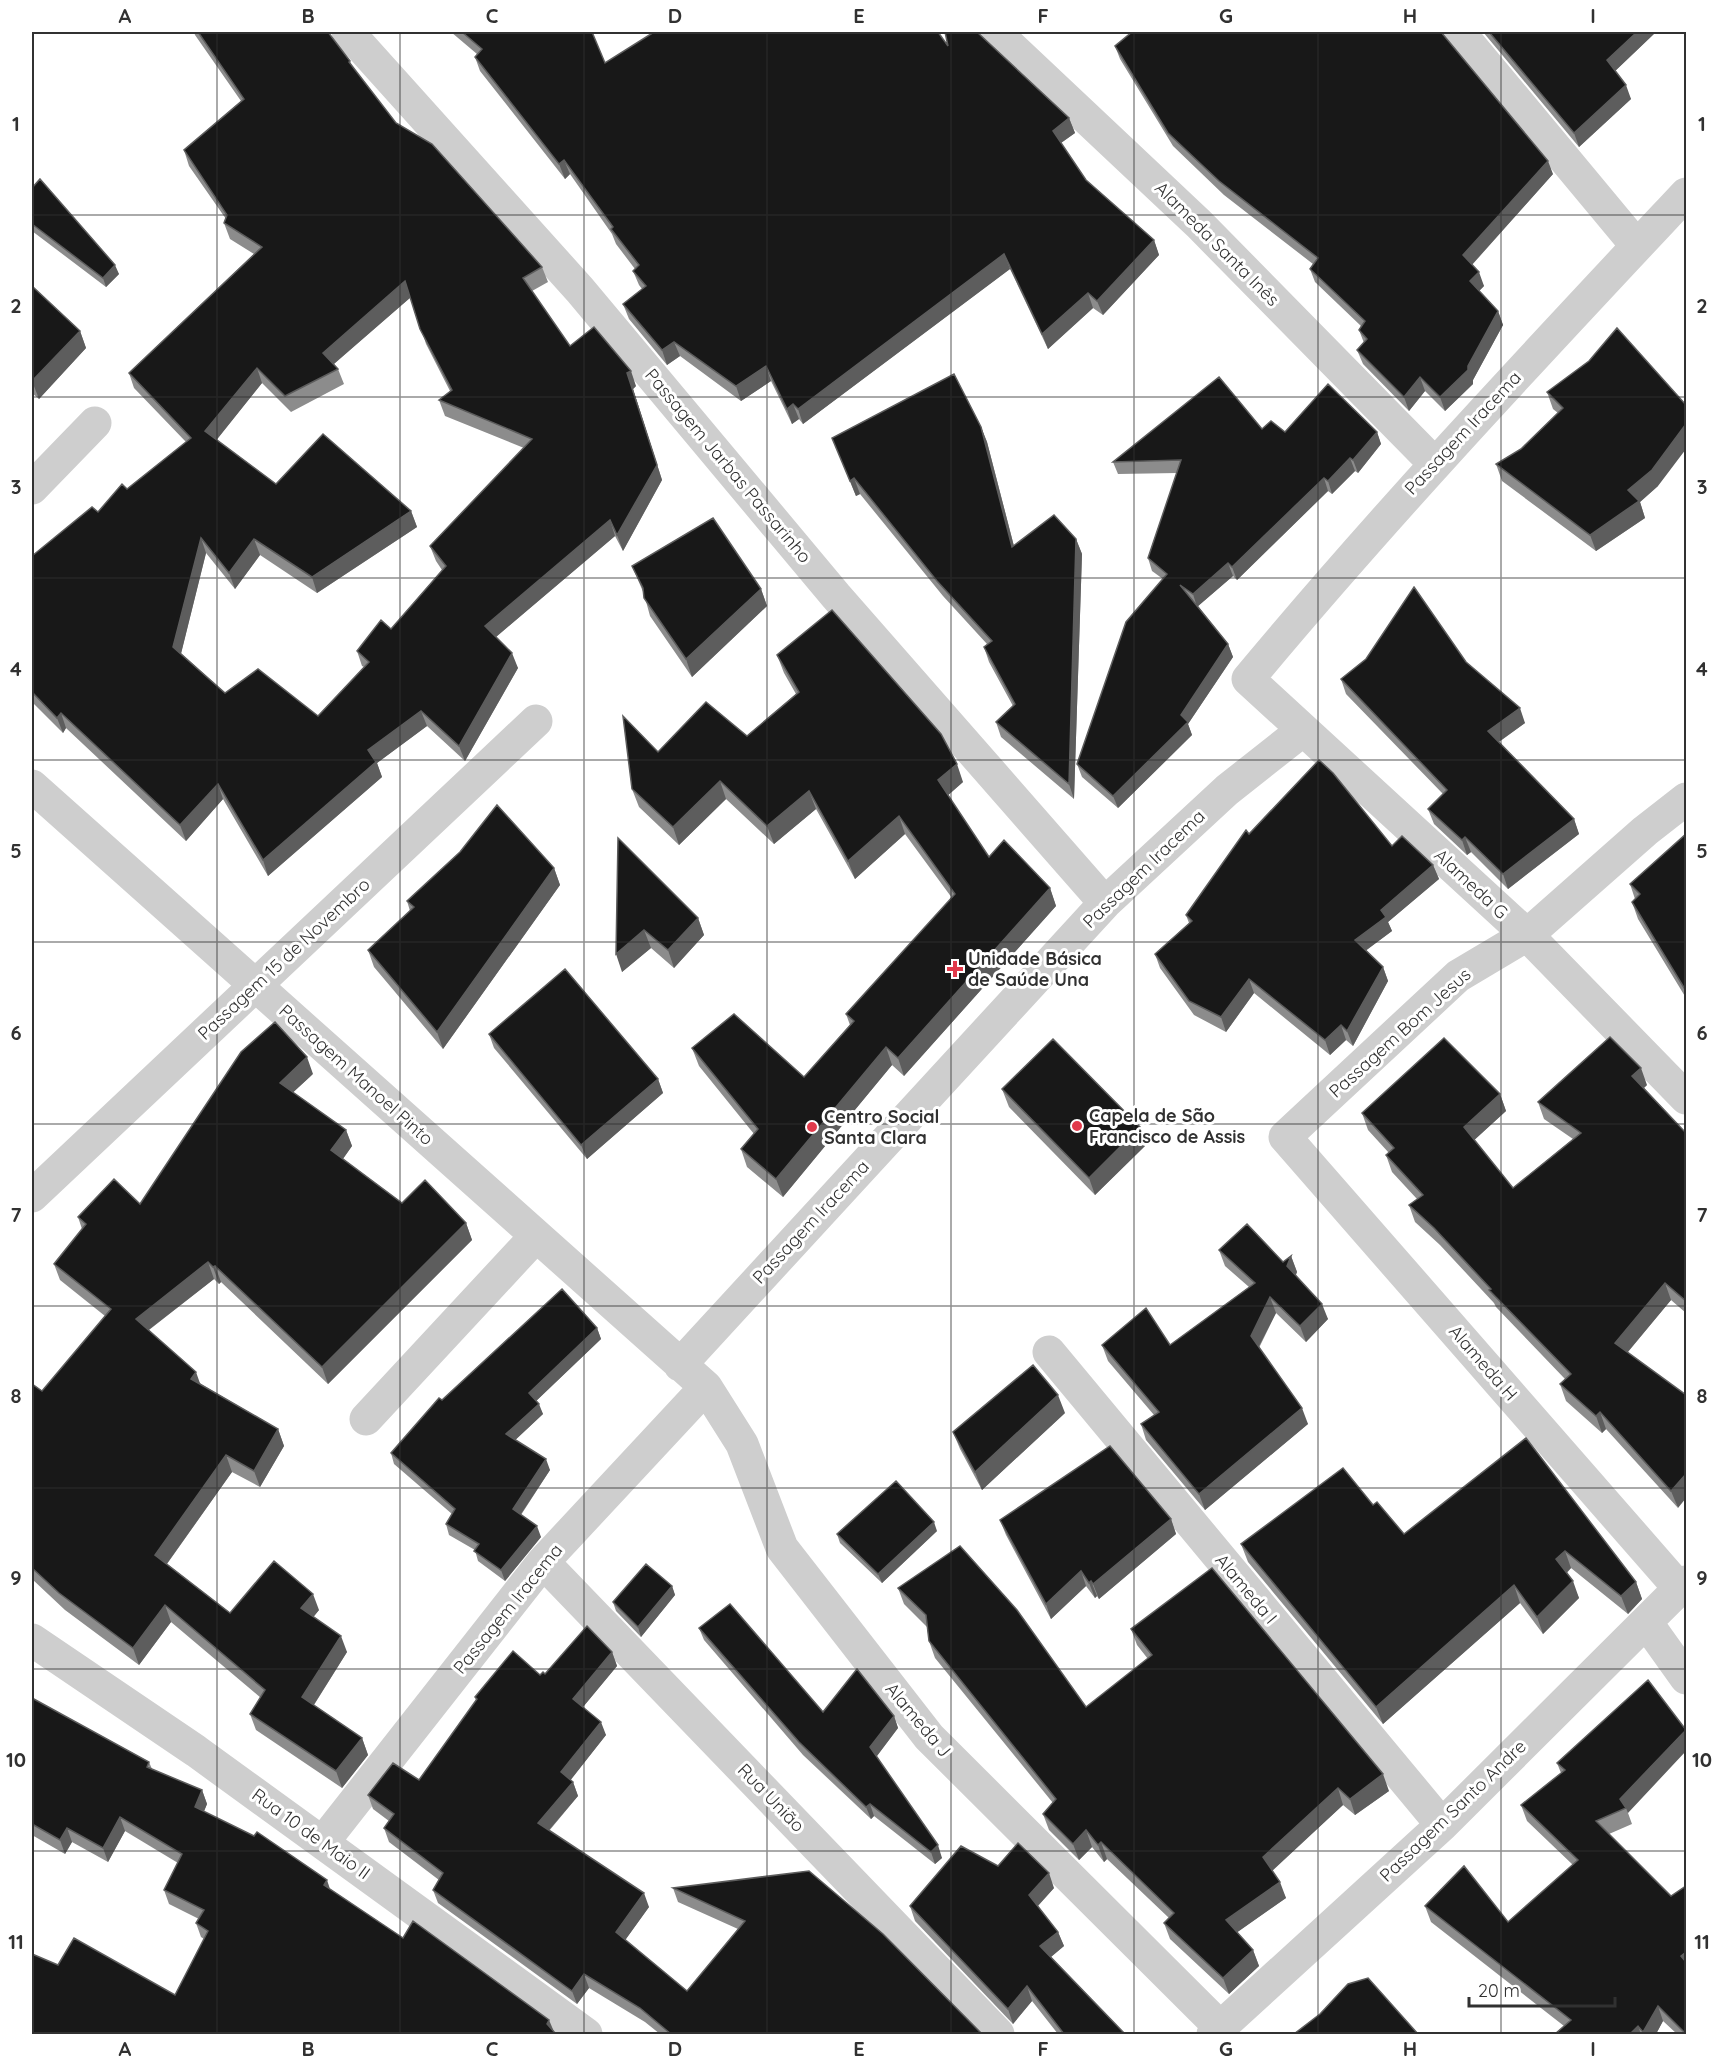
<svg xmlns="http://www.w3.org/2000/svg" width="1718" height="2066" font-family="Quicksand,sans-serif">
  <rect width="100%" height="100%" fill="#fff"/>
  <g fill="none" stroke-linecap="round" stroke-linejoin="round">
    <path stroke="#cecece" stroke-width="33" d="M348 32 580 290 836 596 1105 903
      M995 32 1199 224 1434 463
      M1459 32 1637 246
      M1686 194C1537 353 1388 511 1248 679L1527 935 1686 1098
      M32 488 95 423
      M32 786 706 1387 742 1444 782 1548 929 1737 1220 2027
      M32 1196 536 721
      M1049 1352 1442 1825
      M680 1365 1105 903 1227 790 1303 730
      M366 1419 536 1236
      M543 1562 998 2034
      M1680 1589 1285 1137 1458 976 1527 935 1645 831 1686 799
      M1646 1622 1686 1678
      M32 1640 196 1751 586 2034
      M323 1842 543 1562 706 1387
      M1213 2034 1442 1825 1686 1582"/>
  </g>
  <path fill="#8c8c8c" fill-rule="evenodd" d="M194 32H328L350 61 352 66 396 123 542 267 548 282 532 291 570 346 636 386 633 389 662 480 623 551 615 536 496 637 518 668 465 761 427 726 377 763 382 777 268 876 223 799 186 841 66 728 63 733 32 702V556L98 512 186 442 134 388 129 373 254 254 230 239 224 223 226 219 189 166 184 150 241 101 195 35ZM411 297 426 344 450 391 439 400 445 416 524 448 430 546 436 561 442 570 391 629 357 651 362 666 364 667 318 716 225 693 181 653 206 553 235 589 260 555 317 593 417 527 411 511 276 484 216 440 262 383 291 412 344 384 338 369 334 364Z
    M451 32H592L605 63 948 46 1069 118 1075 133 1061 143 1086 180 1154 240 1159 255 1103 315 1093 308 1048 349 1010 269 803 424 799 419 792 424 771 381 741 401 680 356 667 365 629 319 623 304 642 289 639 285 633 271 635 269 616 244 612 234 570 174 565 179 480 71 475 57 477 54Z
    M1483 32H1656L1615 71 1631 99 1579 147Z
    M1115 46 1553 174 1472 265 1484 286 1479 291 1498 311 1503 325 1473 380V384L1445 411 1425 391 1409 411 1363 364 1357 350 1364 343 1359 330 1361 326 1315 282 1310 269 1313 264 1224 195 1173 146 1120 59Z
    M32 188 119 274 106 287 32 231Z
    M32 286 80 331 86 348 39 399 32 393Z
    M1547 392 1658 486 1640 502 1645 518 1596 551 1502 481 1496 464 1521 449 1558 413 1553 409Z
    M981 427 987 442 1014 546 1076 539 1082 554 1074 799 1001 737 996 722 1013 706 989 662 984 647 987 644 943 596 860 494 856 496 832 438Z
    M1262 429 1285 432H1377L1381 444 1358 473 1355 471 1332 494 1328 491 1237 580 1233 576 1198 606 1228 644 1233 657 1188 724 1192 735 1118 808 1082 777 1077 764 1163 579 1152 571 1148 558 1177 473 1118 474 1113 462Z
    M632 566 761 589 767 606 692 677 650 616 644 594Z
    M777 655 963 782 948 795 989 857 1050 888 1056 906 904 1076 892 1065 783 1197 747 1167 741 1149 754 1134 699 1066 692 1048 804 1077 850 1025 846 1014 952 898 905 834 855 879 816 809 774 844 726 799 679 845 639 807 632 789 658 752 747 736 796 694 784 673Z
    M1466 662 1525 723 1499 742 1574 819 1579 834 1508 889 1471 852 1467 855 1434 824 1428 809 1443 794 1346 694 1341 679Z
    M1249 834 1433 865 1439 879 1388 922 1392 931 1366 950 1383 967 1388 981 1353 1046 1346 1040 1330 1055 1254 993 1226 1032 1194 1015 1160 968 1155 954 1189 923 1186 915Z
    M1686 834V998L1638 919 1632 902 1635 899 1630 884Z
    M618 838 698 918 704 935 674 968 651 948 622 972Z
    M460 852 554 868 560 885 443 1049 374 967 368 950 410 911 407 901Z
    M489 1034 658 1079 663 1093 587 1159 494 1048Z
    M313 1074 293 1092 346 1130 352 1146 343 1159 402 1203 466 1223 472 1240 328 1384 221 1282 219 1284 214 1279 149 1330 201 1384 278 1429 284 1446 260 1487 232 1472 167 1564 230 1613 319 1610 313 1617 347 1652 314 1705 362 1738 368 1755 342 1788 256 1730 250 1714 261 1698 171 1622 139 1665 65 1610 32 1579V1384L42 1391 105 1316 60 1280 54 1264 82 1229 78 1217 140 1204Z
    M1647 1085 1644 1088 1686 1133V1313L1671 1300 1628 1352 1678 1508 1606 1429 1602 1433 1566 1401 1560 1384 1565 1379 1496 1307 1494 1303 1440 1245 1415 1222 1409 1205 1417 1199 1392 1172 1386 1155 1389 1153 1368 1130 1362 1113 1500 1094 1506 1111 1474 1140 1513 1188 1573 1139 1544 1119 1538 1102Z
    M1002 1089 1146 1145 1095 1195 1009 1107Z
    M1219 1250 1283 1262 1291 1256 1297 1272 1296 1275 1328 1319 1306 1342 1276 1313 1259 1348 1308 1424 1205 1510 1146 1440 1141 1424 1154 1415 1108 1361 1102 1345H1170L1249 1287 1225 1266Z
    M597 1328 601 1339 536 1401 543 1414 515 1440 550 1470 521 1515 541 1537 505 1581 478 1561 475 1550 449 1535 446 1524 452 1514 394 1464 391 1453 442 1400Z
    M1065 1413 982 1490 960 1449 953 1432Z
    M1526 1438 1636 1582 1642 1599 1628 1614 1571 1568 1567 1573 1579 1598 1543 1634 1520 1603 1383 1724 1248 1562 1241 1544 1373 1505 1404 1534Z
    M1171 1519 1176 1534 1099 1599 1097 1596 1095 1598 1086 1586 1051 1619 1006 1535 1000 1520Z
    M937 1531 882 1583 840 1543 837 1534Z
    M672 1586 675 1595 641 1637 616 1611 613 1602Z
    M898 1588 1086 1707 1148 1659 1137 1645 1131 1629 1389 1791 1355 1815 1343 1805 1272 1870 1286 1898 1237 1932 1253 1950 1259 1966 1229 1994 1170 1939 1164 1923 1169 1918 1107 1859 1104 1862 1092 1847 1079 1860 1049 1830 1043 1814 1053 1803 935 1658 929 1641 927 1627 904 1604Z
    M699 1628 823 1712 894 1716 898 1728 876 1757 942 1858 935 1864 874 1816 871 1819 803 1755 704 1640Z
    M612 1652 617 1666 583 1707 606 1735 570 1780 573 1782 578 1796 549 1831 649 1907 625 1940 687 1991 738 1929 678 1902 673 1888 809 1871 982 2034H660L645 2022 589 1988 577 2004 438 1903 433 1890 439 1880 389 1842 384 1828 389 1821 373 1809 368 1795 419 1780 476 1701 475 1697Z
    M1648 1680 1628 1813 1632 1824 1609 1834 1686 2034H1677L1663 2021 1656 2034H1555L1564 2026 1431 1922 1425 1906 1508 1922 1573 1865 1527 1821 1521 1805 1561 1773 1557 1763Z
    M32 1698 149 1762 152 1769 202 1790 207 1804 204 1811 330 1889 403 1938 554 2032 32 2034 58 1965 175 1995 204 1939 201 1937 196 1923 199 1919 169 1904 164 1890 178 1863 125 1831 108 1862 72 1842 65 1854 32 1835Z
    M998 1866 1054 1888 1038 1906 1058 1932 1064 1946 1051 1957 1125 2034H1058L1032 2001 1013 2024 915 1921 910 1906Z"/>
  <path fill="#5d5d5d" d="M1637 32H1656L1612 74 1607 60Z
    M1626 85 1631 99 1579 147 1574 133Z
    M1069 118 1075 133 1058 145 1053 131Z
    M564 160 570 174 565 179 559 164Z
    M1548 161 1553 174 1468 269 1463 255Z
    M1154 240 1159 255 1103 315 1097 301Z
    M1004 254 1010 269 803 424 798 409Z
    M115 265 119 274 106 287 103 278Z
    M1479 272 1484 286 1475 295 1470 281Z
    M405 281 411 297 328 369 323 353Z
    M1088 293 1093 308 1048 349 1042 334Z
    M1498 311 1503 325 1473 380V384L1445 411 1440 397 1468 366Z
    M80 331 86 348 39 399 32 381Z
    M674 342 680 356 667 365 662 350Z
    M766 366 771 381 741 401 736 386Z
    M257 368 262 383 211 447 205 431Z
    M631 371 636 386 633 389 662 480 623 551 617 535 627 373Z
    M1420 377 1425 391 1409 411 1404 397Z
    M793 404 799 419 792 424 787 409Z
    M1686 424V449L1658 486 1640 502 1645 518 1596 551 1590 535Z
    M981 427 987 442 1018 562 1012 547Z
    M1377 432 1381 444 1358 473 1353 460Z
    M1350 458 1355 471 1332 494 1328 481Z
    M854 478 860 494 856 496 850 481Z
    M1324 478 1328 491 1237 580 1232 567Z
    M411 511 417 527 317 593 312 577Z
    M610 520 615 536 490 642 485 626Z
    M201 538 206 553 179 662 173 647Z
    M254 539 260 555 235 589 229 573Z
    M1076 539 1082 554 1074 799 1069 784Z
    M1228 563 1233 576 1197 607 1193 594Z
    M761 589 767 606 692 677 686 659Z
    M1228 644 1233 657 1188 724 1192 735 1118 808 1113 796 1181 715Z
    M512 653 518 668 465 761 459 746Z
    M1520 708 1525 723 1493 746 1488 731Z
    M421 711 427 726 377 763 382 777 268 876 263 860 368 750Z
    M61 713 66 728 63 733 57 718Z
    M957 764 963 782 945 798 938 780Z
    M720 781 726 799 679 845 673 827Z
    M218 784 223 799 186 841 180 825Z
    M809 791 816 809 774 844 767 826Z
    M899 816 905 834 855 879 848 861Z
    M1574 819 1579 834 1508 889 1503 874Z
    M1465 837 1471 852 1467 855 1462 840Z
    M1433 865 1439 879 1388 922 1392 931 1360 955 1355 940 1381 910Z
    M554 868 560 885 443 1049 437 1032Z
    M1050 888 1056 906 904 1076 898 1058Z
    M698 918 704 935 674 968 668 950Z
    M644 930 651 948 622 972 616 954Z
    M1383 967 1388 981 1353 1046 1347 1031Z
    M1249 979 1254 993 1226 1032 1221 1017Z
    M1341 1025 1346 1040 1330 1055 1325 1040Z
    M886 1047 892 1065 783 1197 776 1179Z
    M307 1057 313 1074 286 1099 280 1083Z
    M1641 1068 1647 1085 1638 1093 1632 1076Z
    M658 1079 663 1093 587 1159 581 1145Z
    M1500 1094 1506 1111 1470 1144 1464 1127Z
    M1140 1127 1146 1145 1095 1195 1089 1178Z
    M346 1130 352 1146 337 1167 331 1150Z
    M466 1223 472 1240 328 1384 322 1367Z
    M1291 1256 1297 1272 1292 1282 1287 1266Z
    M208 1262 214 1279 142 1335 136 1319Z
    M215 1266 221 1282 219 1284 213 1267Z
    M1665 1283 1671 1300 1621 1360 1615 1343Z
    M1270 1297 1276 1313 1256 1352 1251 1336Z
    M1322 1304 1328 1319 1306 1342 1300 1326Z
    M597 1328 601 1339 533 1404 529 1393Z
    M196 1372 202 1389 191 1379Z
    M1058 1395 1065 1413 982 1490 975 1472Z
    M539 1404 543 1414 510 1445 506 1434Z
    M1302 1408 1308 1424 1205 1510 1199 1494Z
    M1600 1412 1606 1429 1602 1433 1596 1416Z
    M278 1429 284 1446 260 1487 254 1471Z
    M226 1455 232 1472 161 1572 155 1555Z
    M546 1459 550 1470 517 1520 513 1509Z
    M1686 1474V1498L1678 1508 1671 1491Z
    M1171 1519 1176 1534 1099 1599 1093 1584Z
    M934 1522 937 1531 882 1583 878 1574Z
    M537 1526 541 1537 505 1581 501 1570Z
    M1565 1551 1571 1568 1563 1576 1556 1559Z
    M1081 1571 1086 1586 1051 1619 1046 1604Z
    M1091 1581 1097 1596 1095 1598 1089 1583Z
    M1573 1581 1579 1598 1543 1634 1537 1617Z
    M1636 1582 1642 1599 1628 1614 1621 1596Z
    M1514 1585 1520 1603 1383 1724 1376 1707Z
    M672 1586 675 1595 641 1637 638 1627Z
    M313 1594 319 1610 307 1625 301 1608Z
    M165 1605 171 1622 139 1665 133 1648Z
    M341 1636 347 1652 308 1714 302 1697Z
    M612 1652 617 1666 578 1713 573 1699Z
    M894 1716 898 1728 874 1760 870 1747Z
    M601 1722 606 1735 566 1786 561 1772Z
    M1686 1730V1751L1628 1813 1626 1808 1620 1799Z
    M362 1738 368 1755 342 1788 336 1771Z
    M1383 1774 1389 1791 1355 1815 1350 1799Z
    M573 1782 578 1796 543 1837 538 1823Z
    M1338 1788 1343 1805 1269 1874 1263 1857Z
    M202 1790 207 1804 200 1821 195 1807Z
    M870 1804 874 1816 871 1819 866 1807Z
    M120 1817 125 1831 108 1862 103 1848Z
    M67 1828 72 1842 65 1854 60 1840Z
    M1086 1830 1092 1847 1079 1860 1073 1844Z
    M1101 1842 1107 1859 1104 1862 1098 1845Z
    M938 1845 942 1858 935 1864 931 1852Z
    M1049 1873 1054 1888 1034 1910 1029 1895Z
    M327 1880 332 1895 324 1885Z
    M1280 1882 1286 1898 1232 1936 1226 1920Z
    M644 1893 649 1907 621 1946 616 1932Z
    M1058 1932 1064 1946 1046 1961 1040 1946Z
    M1253 1950 1259 1966 1229 1994 1223 1978Z
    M1686 1952V1971L1681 1956Z
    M584 1974 589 1988 577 2004 572 1991Z
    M1027 1986 1032 2001 1013 2024 1008 2009Z
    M1658 2006 1663 2021 1656 2034H1644L1643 2032Z
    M549 2020 555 2034 547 2024Z
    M1638 2026 1641 2034H1630Z"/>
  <path fill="#181818" stroke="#5d5d5d" stroke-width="1.5" fill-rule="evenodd" d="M198 32H328L350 61 349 62 396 123 432 144 542 267 523 278 570 346 594 327 631 371 627 373 657 465 617 535 610 520 485 626 512 653 459 746 421 711 368 750 376 762 263 860 218 784 180 825 61 713 57 718 32 692V556L92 507 98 512 122 484 127 489 191 438 129 373 262 247 224 223 227 215 184 150 244 99ZM405 281 420 329 452 390 439 400 532 439 430 546 446 566 391 629 381 620 357 651 369 662 318 716 258 669 225 693 173 647 201 538 229 573 254 539 312 577 411 511 323 434 276 484 205 431 257 368 285 396 338 369 323 353Z
    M462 32H592L605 63 654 32H938L948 46 945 32H977L1069 118 1053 131 1086 180 1154 240 1097 301 1088 293 1042 334 1004 254 798 409 793 404 787 409 766 366 736 386 674 342 662 350 623 304 646 286 633 271 639 265 611 229 613 227 564 160 559 164 475 57 482 49Z
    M1132 32H1441L1548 161 1463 255 1479 272 1470 281 1498 311 1468 366V370L1440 397 1420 377 1404 397 1357 350 1367 339 1359 330 1365 321 1310 269 1318 258 1219 181 1168 133 1115 46Z
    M1489 32H1637L1607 60 1626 85 1574 133Z
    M40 179 115 265 103 278 32 224V188Z
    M32 286 80 331 32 381Z
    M1617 328 1686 405V424L1652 470 1628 490 1639 501 1590 535 1496 464 1521 449 1563 408 1547 392 1589 361Z
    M954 374 981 427 1012 547 1054 515 1076 539 1069 784 996 722 1015 704 984 647 992 641 937 581 854 478 850 481 832 438Z
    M1219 377 1262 429 1271 421 1285 432 1328 384 1377 432 1353 460 1350 458 1328 481 1324 478 1232 567 1228 563 1193 594 1180 585 1228 644 1181 715 1188 722 1113 796 1077 764 1126 622 1167 574 1148 558 1181 460 1113 462Z
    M713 518 761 589 686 659 644 598 643 588 632 566Z
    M1414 587 1466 662 1520 708 1488 731 1574 819 1503 874 1465 837 1462 840 1428 809 1447 790 1341 679 1366 659Z
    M832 610 941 734 957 764 938 780 989 857 1004 840 1050 888 898 1058 886 1047 776 1179 741 1149 758 1129 692 1048 734 1014 804 1077 854 1021 846 1014 955 894 899 816 848 861 809 791 767 826 720 781 673 827 632 789 623 716 658 752 706 702 747 736 799 692 777 655Z
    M1319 760 1333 773 1392 846 1402 836 1433 865 1381 910 1386 917 1355 940 1383 967 1347 1031 1341 1025 1325 1040 1249 979 1221 1017 1189 1001 1155 954 1192 921 1186 915 1246 830 1249 834Z
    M497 805 554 868 437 1032 368 950 414 907 407 901 460 852Z
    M1686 834V991L1632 902 1640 894 1630 884Z
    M618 838 698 918 668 950 644 930 616 954Z
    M565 969 658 1079 581 1145 489 1034Z
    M275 1022 307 1057 280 1083 346 1130 331 1150 402 1203 425 1180 466 1223 322 1367 215 1266 213 1267 208 1262 136 1319 196 1372 191 1379 278 1429 254 1471 226 1455 155 1555 230 1613 274 1561 313 1594 301 1608 341 1636 302 1697 362 1738 336 1771 250 1714 265 1690 165 1605 133 1648 59 1593 32 1568V1384L42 1391 111 1309 54 1264 86 1224 78 1217 114 1179 140 1204 241 1052Z
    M1610 1037 1641 1068 1632 1076 1686 1133V1301L1665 1283 1615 1343 1686 1395V1474L1671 1491 1600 1412 1596 1416 1560 1384 1571 1374 1489 1290 1491 1289 1434 1228 1409 1205 1423 1195 1386 1155 1394 1148 1362 1113 1444 1038 1500 1094 1464 1127 1513 1188 1581 1133 1538 1102Z
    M1053 1039 1140 1127 1089 1178 1002 1089Z
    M1247 1224 1283 1262 1291 1256 1287 1266 1322 1304 1300 1326 1270 1297 1251 1336 1302 1408 1199 1494 1141 1424 1159 1412 1102 1345 1146 1308 1170 1345 1255 1283 1219 1250Z
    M562 1289 597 1328 529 1393 539 1404 506 1434 546 1459 513 1509 537 1526 501 1570 474 1551 479 1544 446 1524 455 1509 391 1453 439 1398 442 1400Z
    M1033 1365 1058 1395 975 1472 953 1432Z
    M1526 1438 1636 1582 1621 1596 1565 1551 1556 1559 1573 1581 1537 1617 1514 1585 1376 1707 1241 1544 1343 1468 1373 1505 1377 1502 1404 1534Z
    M1110 1446 1171 1519 1093 1584 1091 1581 1089 1583 1081 1571 1046 1604 1000 1520Z
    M896 1481 934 1522 878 1574 837 1534Z
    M960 1546 1017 1610 1086 1707 1152 1655 1131 1629 1212 1568 1383 1774 1350 1799 1338 1788 1263 1857 1280 1882 1226 1920 1253 1950 1223 1978 1164 1923 1174 1913 1101 1842 1098 1845 1086 1830 1073 1844 1043 1814 1056 1799 929 1641 926 1615 898 1588Z
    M646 1564 672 1586 638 1627 613 1602Z
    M730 1604 823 1712 857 1669 894 1716 870 1747 938 1845 931 1852 870 1804 866 1807 799 1742 699 1628Z
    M587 1626 612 1652 573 1699 601 1722 561 1772 573 1782 538 1823 644 1893 616 1932 687 1991 745 1921 673 1888 809 1871 883 1934 982 2034H671L640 2008 584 1974 572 1991 433 1890 443 1873 384 1828 394 1814 368 1795 393 1763 419 1780 477 1699 475 1697 513 1651 540 1675 543 1672 545 1674Z
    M1648 1680 1686 1730 1620 1799 1626 1808 1596 1821 1671 1896 1686 1886V1952L1681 1956 1686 1962V2034L1658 2006 1643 2032 1638 2026 1630 2034H1555L1571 2020 1425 1906 1464 1866 1508 1922 1578 1860 1521 1805 1565 1770 1557 1763Z
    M32 1698 149 1762 147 1767 202 1790 195 1807 254 1836 257 1832 327 1880 324 1885 403 1938 413 1921 549 2020 547 2024 556 2034H32V1954L58 1965 74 1938 175 1995 208 1931 196 1923 204 1910 164 1890 182 1854 120 1817 103 1848 67 1828 60 1840 32 1824Z
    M1018 1843 1049 1873 1029 1895 1058 1932 1040 1946 1125 2034H1064L1027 1986 1008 2009 910 1906 961 1846 998 1866Z
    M1368 1978 1418 2034H1294L1320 2014 1348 1984Z"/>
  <path fill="none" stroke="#313131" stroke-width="1.5" stroke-opacity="0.55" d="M217 32V2034M400 32V2034M584 32V2034M767 32V2034M951 32V2034M1134 32V2034M1318 32V2034M1501 32V2034M32 215H1686M32 397H1686M32 578H1686M32 760H1686M32 942H1686M32 1124H1686M32 1306H1686M32 1488H1686M32 1669H1686M32 1851H1686"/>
  <g fill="#e13a4b" stroke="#fff" stroke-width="2">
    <path d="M952 960h6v6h6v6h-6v6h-6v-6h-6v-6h6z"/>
    <circle cx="1077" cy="1126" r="6"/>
    <circle cx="812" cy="1127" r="6"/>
  </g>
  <g text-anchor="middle" stroke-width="6" stroke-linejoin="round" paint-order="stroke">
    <g font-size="18" fill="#313131" stroke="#fff">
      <text transform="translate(1217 244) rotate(45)" y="6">Alameda Santa Inês</text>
      <text transform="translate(1463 433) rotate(-47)" y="6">Passagem Iracema</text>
      <text transform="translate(728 466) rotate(50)" y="6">Passagem Jarbas Passarinho</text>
      <text transform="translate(1144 869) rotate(-44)" y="6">Passagem Iracema</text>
      <text transform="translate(1471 884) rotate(43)" y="6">Alameda G</text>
      <text transform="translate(284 959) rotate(-43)" y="6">Passagem 15 de Novembro</text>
      <text transform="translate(1400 1033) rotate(-42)" y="6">Passagem Bom Jesus</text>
      <text transform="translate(356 1075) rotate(42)" y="6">Passagem Manoel Pinto</text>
      <text transform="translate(811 1222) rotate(-47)" y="6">Passagem Iracema</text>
      <text transform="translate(1483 1363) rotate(49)" y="6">Alameda H</text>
      <text transform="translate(1246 1589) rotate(50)" y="6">Alameda I</text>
      <text transform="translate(508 1609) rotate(-51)" y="6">Passagem Iracema</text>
      <text transform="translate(918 1720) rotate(50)" y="6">Alameda J</text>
      <text transform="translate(771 1798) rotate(46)" y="6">Rua União</text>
      <text transform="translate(1453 1811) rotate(-44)" y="6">Passagem Santo Andre</text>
      <text transform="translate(311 1834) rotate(36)" y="6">Rua 10 de Maio II</text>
    </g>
    <g font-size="18" font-weight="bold" fill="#313131" stroke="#fff" text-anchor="start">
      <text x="968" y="965">Unidade Básica<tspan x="968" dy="21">de Saúde Una</tspan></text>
      <text x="1089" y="1122">Capela de São<tspan x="1089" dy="21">Francisco de Assis</tspan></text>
      <text x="824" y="1123">Centro Social<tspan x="824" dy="21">Santa Clara</tspan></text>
    </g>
  </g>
  <rect width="1718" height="2066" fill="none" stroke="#ffffff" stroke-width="66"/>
  <path d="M1469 1997v9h146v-9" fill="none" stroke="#313131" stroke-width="3"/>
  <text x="1478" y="1997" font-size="18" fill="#313131" stroke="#ffffff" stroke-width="4.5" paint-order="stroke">20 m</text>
  <rect x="33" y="33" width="1652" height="2000" fill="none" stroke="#313131" stroke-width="2"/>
  <g font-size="20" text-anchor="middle" font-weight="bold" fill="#313131">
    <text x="125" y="23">A</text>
    <text x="308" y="23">B</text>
    <text x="492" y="23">C</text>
    <text x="675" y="23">D</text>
    <text x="859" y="23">E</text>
    <text x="1043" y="23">F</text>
    <text x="1226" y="23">G</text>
    <text x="1410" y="23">H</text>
    <text x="1593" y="23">I</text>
    <text x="16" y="131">1</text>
    <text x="1702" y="131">1</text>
    <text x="16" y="313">2</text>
    <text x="1702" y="313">2</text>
    <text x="16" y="494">3</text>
    <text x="1702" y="494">3</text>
    <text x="16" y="676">4</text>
    <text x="1702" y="676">4</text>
    <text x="16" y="858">5</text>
    <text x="1702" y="858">5</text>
    <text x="16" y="1040">6</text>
    <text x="1702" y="1040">6</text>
    <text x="16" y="1222">7</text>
    <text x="1702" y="1222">7</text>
    <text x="16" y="1403">8</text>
    <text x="1702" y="1403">8</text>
    <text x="16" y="1585">9</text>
    <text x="1702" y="1585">9</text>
    <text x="16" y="1767">10</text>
    <text x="1702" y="1767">10</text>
    <text x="16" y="1949">11</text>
    <text x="1702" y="1949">11</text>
    <text x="125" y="2056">A</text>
    <text x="308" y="2056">B</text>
    <text x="492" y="2056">C</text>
    <text x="675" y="2056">D</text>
    <text x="859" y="2056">E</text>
    <text x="1043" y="2056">F</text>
    <text x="1226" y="2056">G</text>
    <text x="1410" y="2056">H</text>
    <text x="1593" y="2056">I</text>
  </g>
</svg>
